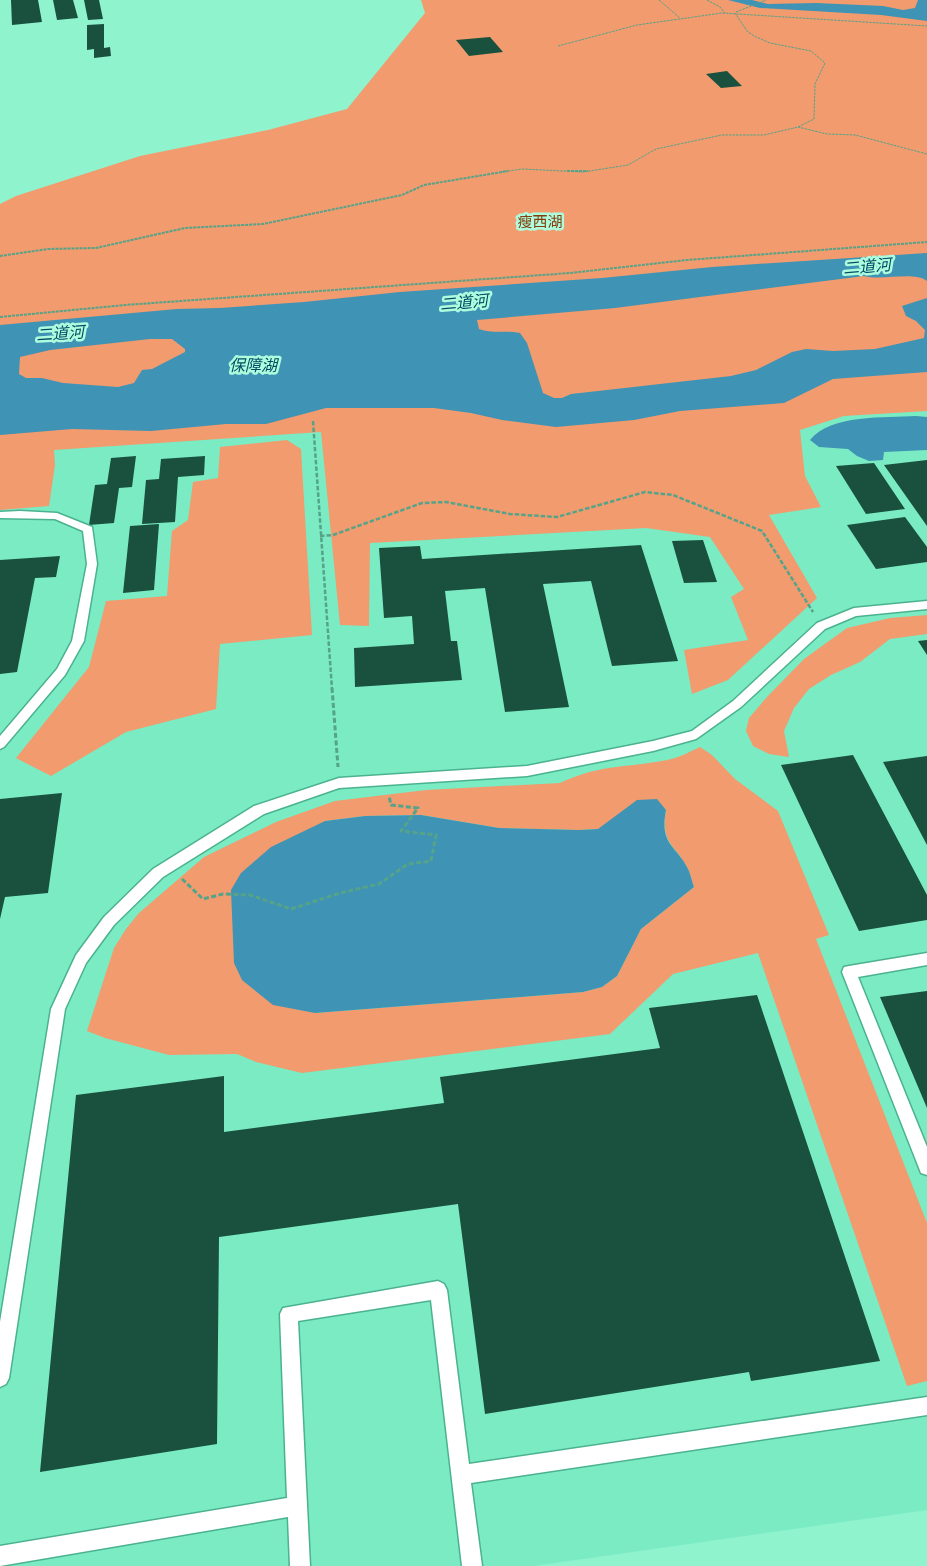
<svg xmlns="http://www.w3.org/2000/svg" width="927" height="1566" font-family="'Asap Condensed','Noto Sans SC',sans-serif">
  <rect width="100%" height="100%" fill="#8ff3ce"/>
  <path fill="#7bebc3" d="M927 396V1510L534 1566H0V453L326 431Z"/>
  <path fill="#f19b6e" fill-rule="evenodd" d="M421 0H927V411L844 416 800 430 805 476 821 507 769 515 817 598 728 680 692 694 684 650 748 640 731 597 744 589 710 537 646 528 370 543 369 626 340 625 321 432 54 450 55 465 49 506 0 510V204L16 196 140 156 268 130 347 109 425 13Z
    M287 440 301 449 312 635 220 644 216 709 126 732 51 776 16 758 89 667 106 601 167 596 172 531 188 520 193 482 218 478 220 447Z
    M927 615V634L890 639 860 662 831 675 809 689 794 708 784 731 789 757 769 754 753 746 746 731 749 718 767 697 804 659 847 628 890 618Z
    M700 747 712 755 735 779 778 811 829 935 816 939 927 1223V1381L907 1386 758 953 673 974 610 1034 302 1073 256 1062 237 1054 169 1055 105 1038 87 1031 114 948 126 929 139 913 204 857 276 822 335 801 426 790 560 783C600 764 627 768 667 760 679 758 689 752 700 747ZM666 810C660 846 677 845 689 871 691 876 692 882 694 887L641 929 617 976 602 987 583 992 315 1013 325 821 365 816 421 815 499 828 579 830 598 829Z"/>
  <path fill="#3f93b5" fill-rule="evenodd" d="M728 0H752L768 4 816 3 883 6 903 10 915 8 918 0H927V21L881 15 760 8Z
    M927 253V281C914 271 882 281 864 276L615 308 477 320 479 329C492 334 506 330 520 333L527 343 543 393 554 398H562L571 394 598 391 731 376 756 370 792 352 806 349 833 351 875 349 924 338 925 330 916 321 906 316 902 306 927 298V372L833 379 784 403 680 411 634 420 556 427 502 420 471 413 434 408H326L266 424H226L151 431 72 429 0 435V325L177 309 220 308 304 302 400 292 602 278 712 267ZM150 339H172L185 349V352L152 369 142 370 134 383 118 387 63 383 42 378H26L19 374 20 357 50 350Z
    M916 416 927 417V450L884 452 883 460 869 461 857 456 848 449 819 447 810 440C831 414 885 418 916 416Z
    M657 799 666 810C659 846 677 845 689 871 691 876 692 882 694 887L641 929 617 976 602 987 583 992 315 1013 273 1005 242 980 234 963 231 890 241 873 271 847 325 821 365 816 421 815 499 828 579 830 598 829 637 800Z"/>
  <path fill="#19503e" d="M11 0H38L42 22 12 25Z
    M53 0H73L78 18 57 20Z
    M84 0H99L103 19 88 20Z
    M104 24V48L110 47 111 56 94 58V49L87 50V25Z
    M490 37 503 52 469 56 456 40Z
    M727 71 742 86 721 88 706 74Z
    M136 456 132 487 119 488 114 523 89 525 95 485 107 484 111 458Z
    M205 456 204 475 178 477 175 522 142 524 146 480 159 479 161 459Z
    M927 460V526L884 465Z
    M874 463 905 509 866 514 836 466Z
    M905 517 927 547V562L876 569 847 525Z
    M159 524 154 590 123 593 130 526Z
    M703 540 717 582 684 583 672 541Z
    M641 545 678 661 612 666 591 581 543 584 569 707 505 712 485 588 445 591 451 641H457L462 680 355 687 354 648 414 644 412 616 384 618 379 548 420 546 422 559Z
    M60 556 56 577 35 578 17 672 0 674V560Z
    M927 640V655L918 641Z
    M853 755 927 895V920L859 931 781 765Z
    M927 756V845L883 762Z
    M62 793 48 893 5 897 0 919V799Z
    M927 991V1108L880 997Z
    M757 995 880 1361 751 1381 749 1372 485 1414 458 1204 219 1237 217 1444 40 1472 76 1095 224 1076V1132L444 1103 440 1077 660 1048 649 1008Z"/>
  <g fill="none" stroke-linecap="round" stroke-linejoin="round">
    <g stroke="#4bb28f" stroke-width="3">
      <path id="lane" d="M20 511 57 513 92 527 97 564 84 641 65 675 4 747 0 749V736L57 669 72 641 87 564 83 531 55 519 0 518V512Z
        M927 601V609L856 616 825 629 741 707 696 739 653 751 527 776 339 788 264 814 163 877 114 925 86 963 65 1009 9 1378 6 1384 0 1387V1322L51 1009 76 955 104 917 153 869 254 806 339 778 527 766 653 741 692 731 733 701 817 623 854 608Z
        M927 953V965L858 977 927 1147V1175L921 1173 842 972 844 967 849 966Z
        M438 1281 444 1284 447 1290 469 1464 927 1397V1415L471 1483 482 1566H462L431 1300 298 1321 310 1566H290L288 1517 0 1566V1546L287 1498 280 1314 283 1308Z"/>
    </g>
    <path stroke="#55a388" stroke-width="1" stroke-dasharray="2.5 1" stroke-linecap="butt" d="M659 0 680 18
      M707 0 720 7 725 13
      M736 12 766 0
      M558 46 637 25 722 13 927 26
      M798 127 827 134 855 135 927 154
      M501 172 522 169 583 172 628 165 656 149 722 135H764L798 127 814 119 815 84 825 63 811 51 770 43 754 36 747 31 735 13"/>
    <path stroke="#55a388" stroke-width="2" stroke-dasharray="3 1" stroke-linecap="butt" d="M567 171H588
      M0 256 48 249 96 248 185 228 263 224 402 195 424 185 508 171
      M0 317 125 305 570 273 687 260 927 242"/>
    <path stroke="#55a388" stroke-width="2.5" stroke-dasharray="4.5 2" stroke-linecap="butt" d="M313 421 332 689
      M320 536 333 535 422 503 446 502 510 514 557 517 645 492 673 495 762 531 813 612"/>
    <path stroke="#55a388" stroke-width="3" stroke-dasharray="5 2.5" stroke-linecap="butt" d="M332 688 338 767
      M182 879 203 899 223 894 250 895 291 909 340 893 379 884 408 864 431 861 436 835 401 831 418 808 391 805 389 796"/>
    <use href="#lane" fill="#fff" fill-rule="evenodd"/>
  </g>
  <g text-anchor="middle" stroke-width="5" stroke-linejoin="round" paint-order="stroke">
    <g font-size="15" fill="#833c0c" stroke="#aefcde">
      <text x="540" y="227">瘦西湖</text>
    </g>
    <g font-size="16" font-style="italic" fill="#014c64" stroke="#aefcde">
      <text transform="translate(867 266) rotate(-5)" y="6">二道河</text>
      <text transform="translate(464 302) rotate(-5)" y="6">二道河</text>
      <text transform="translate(60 333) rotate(-4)" y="6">二道河</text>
      <text x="253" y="371">保障湖</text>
    </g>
  </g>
</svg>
